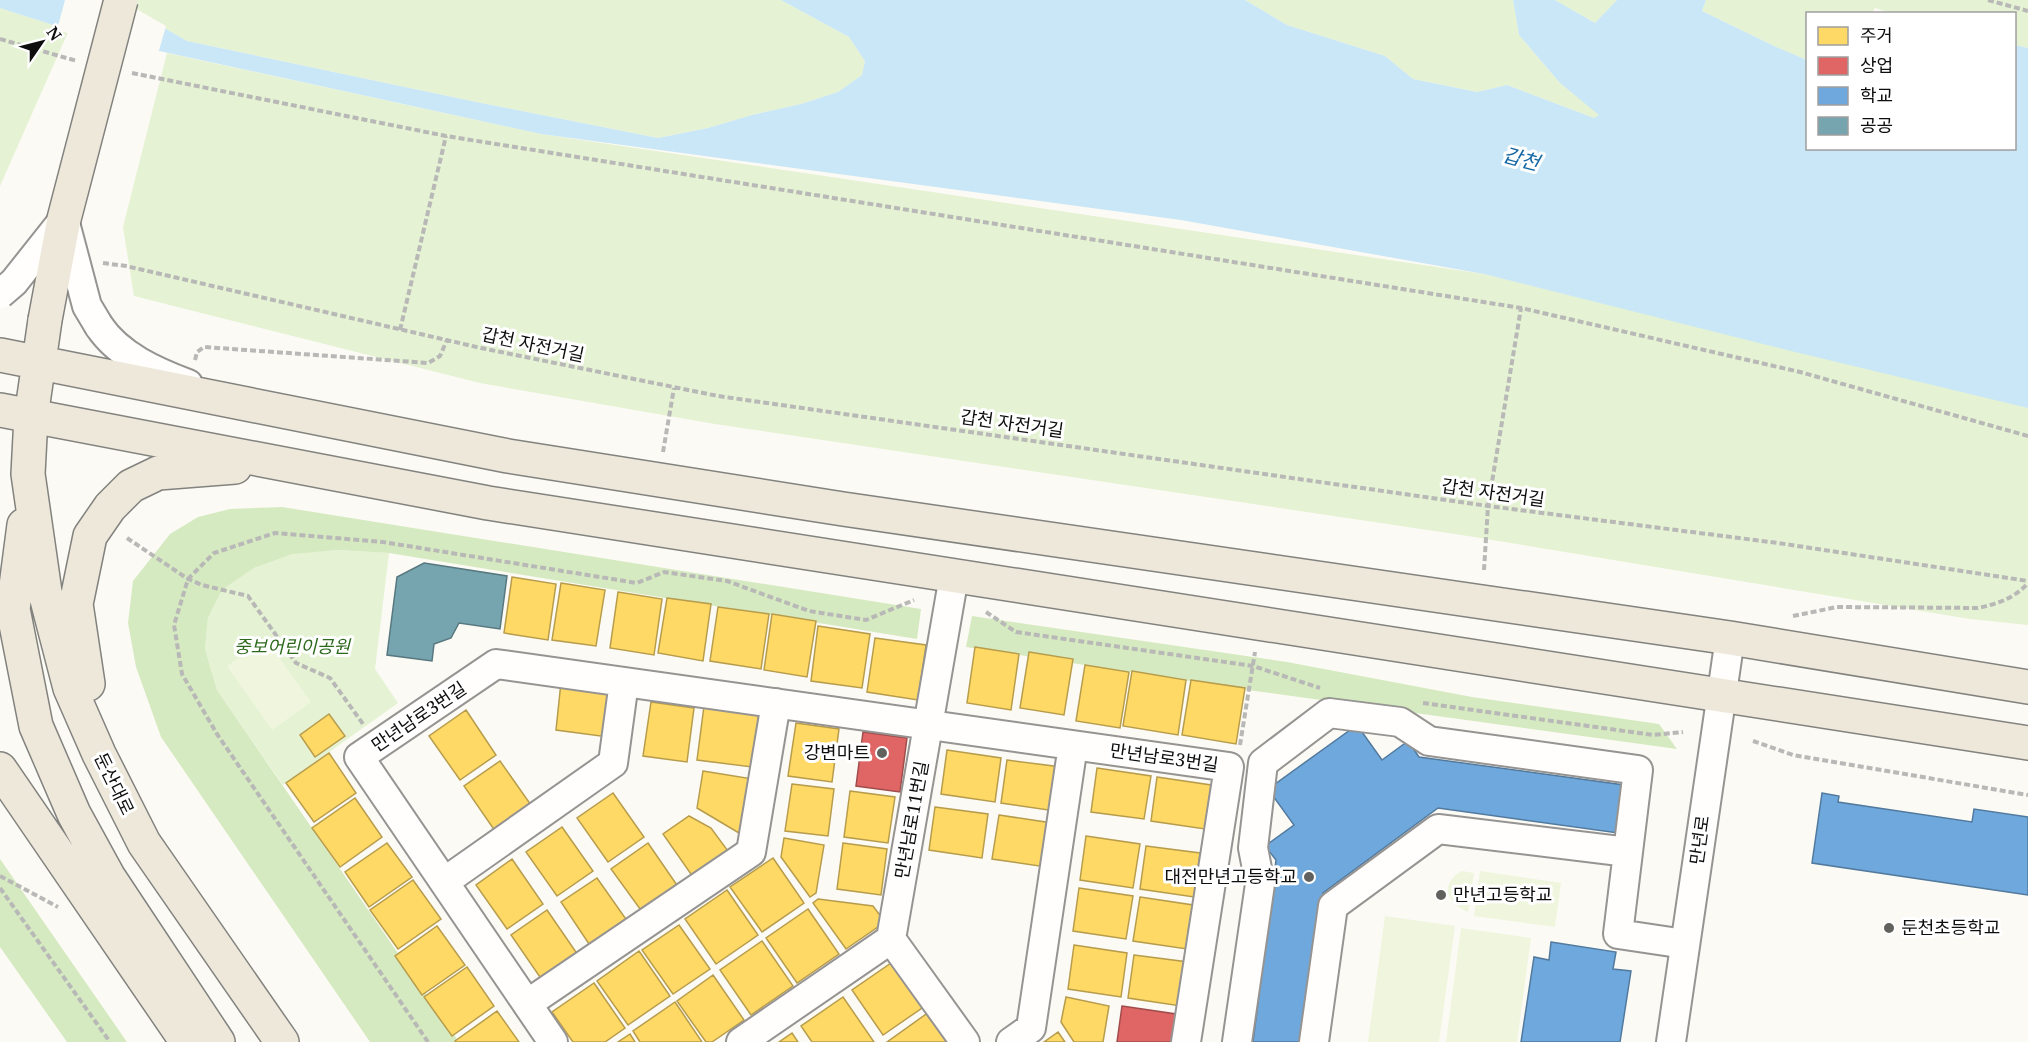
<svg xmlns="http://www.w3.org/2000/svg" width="2028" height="1042" font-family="'Noto Serif','Noto Sans KR',serif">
  <rect width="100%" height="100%" fill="#fcfaf4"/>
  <path fill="#e5f2d3" d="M115 0H781L849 37 865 61 862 75 838 92 801 104 752 115 708 128 658 138 476 102 187 41Z
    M1245 0H1513L1519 35 1560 83 1600 115 1594 118 1507 85 1477 92 1413 79 1385 56 1287 25Z
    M1555 0H1617L1595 23Z
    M1706 0H2028V48L2015 45 2014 14H1894L1875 8 1872 13 1808 14 1807 60 1774 46 1702 11Z
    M0 8 69 30 0 186Z
    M167 53 541 134 1484 274 2017 404 2028 407V625L1970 619 1468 536 715 424 480 383 134 296 123 227Z
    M338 550 389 553 375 669 398 703 283 785 217 690 205 649 208 618 222 590 254 568 292 553Z"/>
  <path fill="#d6eac1" d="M282 507 921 609 917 639 389 553 338 550 292 554 254 568 222 590 208 618 205 649 217 690 459 1042H370L161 737 136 667 128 623 133 581 170 534 198 517 230 509Z
    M972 616 1287 662 1472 697 1659 724 1677 749 1255 691 966 647Z
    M0 859 127 1042H67L0 947Z"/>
  <path fill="#eff6dd" d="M266 639 311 702 272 730 227 666Z
    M1462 871 1474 873 1468 912C1447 903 1439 884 1462 871Z
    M1480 871 1561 883 1555 927 1474 916Z
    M1385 916 1455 926 1439 1042H1368Z
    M1461 928 1531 938 1517 1042H1446Z"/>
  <path fill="#c9e7f7" d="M0 0H115L187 41 476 102 658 138 708 128 752 115 801 104 838 92 862 75 865 61 849 37 781 0H1245L1287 25 1385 56 1413 79 1477 92 1507 85 1594 118 1599 115 1560 83 1519 35 1513 0H1555L1595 23 1617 0H1706L1702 11 1774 46 1807 60 1808 148H2014L2015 45 2028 48V408L1791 351 1484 274 1181 220 541 134 81 34 0 8Z"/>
  <path fill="#fcfaf4" d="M65 0H121L166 26 158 54 81 37 57 30Z"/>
  <path fill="#ffd966" stroke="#b79c4c" stroke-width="1.5" d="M512 577 556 584 548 640 504 633Z
    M561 583 605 590 596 646 552 640Z
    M618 592 662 599 654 655 610 648Z
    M667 598 711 604 703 661 658 653Z
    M718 607 769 614 761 669 710 661Z
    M772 614 816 621 807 677 764 670Z
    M818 626 870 634 862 688 811 681Z
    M875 638 926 645 918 700 867 692Z
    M975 647 1019 654 1011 710 967 703Z
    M1029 652 1073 659 1064 715 1020 708Z
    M1085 665 1129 672 1120 728 1076 721Z
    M1132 671 1186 680 1178 735 1123 726Z
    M1191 680 1245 688 1236 744 1182 735Z
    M561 682 604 688 613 698 608 737 556 730Z
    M651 702 694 708 687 762 643 756Z
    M704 706 759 713 752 767 697 760Z
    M466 710 496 755 460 780 429 736Z
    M329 714 345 736 315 757 300 735Z
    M796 723 839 729 832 782 788 776Z
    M947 750 1001 758 995 802 941 794Z
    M329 753 356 793 314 822 286 783Z
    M1007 760 1061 767 1055 811 1001 803Z
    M500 761 531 805 495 831 464 786Z
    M1097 768 1151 776 1144 819 1091 812Z
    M703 771 753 779 744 836 697 808Z
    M1157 777 1211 785 1205 829 1151 821Z
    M792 784 834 789 828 836 785 831Z
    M850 791 895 797 888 843 844 837Z
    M613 793 644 837 608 862 577 818Z
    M355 798 382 837 340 867 312 828Z
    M935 807 988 814 982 858 929 850Z
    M999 815 1052 823 1046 867 992 859Z
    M689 816 711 828 728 851 693 877 663 834Z
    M562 827 593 871 557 896 526 852Z
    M1086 836 1140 844 1133 888 1080 880Z
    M784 838 824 845 816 893 810 897 781 857Z
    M387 843 412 877 369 907 345 872Z
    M648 843 679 888 643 913 611 869Z
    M843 843 887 849 881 895 837 889Z
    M1146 846 1200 853 1194 897 1140 889Z
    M773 858 804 903 762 932 730 887Z
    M512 859 543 904 507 929 476 885Z
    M597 878 628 922 591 947 561 902Z
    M413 880 441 919 398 949 370 910Z
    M1079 888 1133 896 1126 939 1073 931Z
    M727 890 758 935 716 964 685 919Z
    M1140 897 1193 905 1187 949 1133 941Z
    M818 899 873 906 885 922 846 949 813 903Z
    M808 909 839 954 797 983 766 938Z
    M547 910 578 955 542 980 511 935Z
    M679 925 710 969 673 994 642 950Z
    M437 926 465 965 422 995 395 956Z
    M762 941 793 986 751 1015 720 970Z
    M1074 945 1127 953 1121 997 1068 989Z
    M639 951 670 996 628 1025 597 981Z
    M1134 955 1188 962 1181 1006 1128 998Z
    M894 961 925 1006 883 1035 852 990Z
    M467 967 494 1006 452 1036 424 997Z
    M713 975 744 1020 712 1042H706L677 1001Z
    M594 983 625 1028 605 1042H573L552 1012Z
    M843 997 874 1042H812L801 1026Z
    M1066 997 1109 1006 1103 1042H1074L1061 1022Z
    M675 1002 702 1042H640L633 1031Z
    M497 1011 519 1042H456L455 1041Z
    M929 1012 950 1042H887Z
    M1058 1032 1065 1042H1044Z
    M792 1033 798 1042H779Z
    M630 1034 635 1042H618Z"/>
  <path fill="#e06666" stroke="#a14c4c" stroke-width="1.5" d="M863 732 907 738 900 792 856 786Z
    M1122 1006 1176 1014 1172 1042H1117Z"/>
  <path fill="#6fa8dc" stroke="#527a9e" stroke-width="1.5" d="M1357 725 1382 760 1408 741 1419 757 1624 785 1618 833 1438 808 1323 893 1304 1042H1253L1276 860 1265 846 1294 825 1268 789Z
    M1822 793 1839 796 1838 802 1972 822 1974 809 2028 817V895L1812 863Z
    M1551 942 1616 952 1613 969 1631 971 1620 1042H1521L1534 957 1549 960Z"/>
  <path fill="#76a5af" stroke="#57787f" stroke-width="1.5" d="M424 563 507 576 500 629 459 623 451 638 434 644 432 661 387 655 397 577Z"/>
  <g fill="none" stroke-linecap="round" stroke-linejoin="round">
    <g stroke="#959492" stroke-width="32">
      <path id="minor" d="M99 326C119 356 156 372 188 384
        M954 576 891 939 965 1042
        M444 882 613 763 624 682
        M527 1004 751 852 776 703
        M553 1042 359 757 496 664 1229 767 1186 1042
        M741 1042 891 939
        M1011 1042 1031 1028 1073 745
        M1237 1042 1260 884 1253 848 1263 763 1329 713 1400 722 1429 741 1638 770 1628 852
        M1314 1042 1333 906 1438 829 1628 852 1618 934 1685 944
        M1671 1042 1730 638"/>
    </g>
    <g stroke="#82827f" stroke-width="36">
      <path id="major" d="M45 320 31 417 28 474 45 592 70 688 99 754 144 843 282 1042
        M0 355 508 456 843 509 1730 638 2028 687
        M0 410 488 503 2028 743
        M24 525 13 609 36 726 74 814 108 876 218 1042
        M88 684 76 604 90 536 110 507 131 486 158 473 235 467
        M0 769 187 1042"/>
    </g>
    <path stroke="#b8b8b7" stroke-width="4" stroke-dasharray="6 3" stroke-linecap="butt" d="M1988 0 2028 11
      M0 39 77 61
      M132 73 446 136 1521 308 1800 372 2028 436
      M103 263 126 266 481 348 718 396 1488 506 1778 543 2028 581
      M400 330 446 136
      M195 360 197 352 204 347 428 363 440 356 447 340
      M663 452 674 388
      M127 538 188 579 202 585 248 596 296 663 330 678 363 724
      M1484 570 1488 506 1521 308
      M986 612 1016 632 1253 666 1320 688
      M1793 616 1837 607 1978 608C1997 604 2015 598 2028 583
      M1423 703 1653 735 1683 732
      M1753 741 1793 755 2028 795
      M1240 745 1255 652
      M0 876 58 907
      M0 888 110 1042
      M428 1042 217 734 182 674 174 625 188 579 214 553 275 533 383 542 637 583 664 572 727 581 809 611 866 620 914 600"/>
    <use href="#minor" stroke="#fffefd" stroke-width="28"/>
    <use href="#major" stroke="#ede8da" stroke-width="33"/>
    <g stroke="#959492" stroke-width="32" stroke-linecap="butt">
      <path id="minor-bridge" d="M64 219 87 306 99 326
        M0 294 14 282 64 219"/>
    </g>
    <g stroke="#82827f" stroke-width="36" stroke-linecap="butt">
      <path id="major-bridge" d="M45 320 64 219 121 0"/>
    </g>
    <use href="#minor-bridge" stroke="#fffefd" stroke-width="28"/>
    <use href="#major-bridge" stroke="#ede8da" stroke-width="33"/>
  </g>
  <g fill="#61615e" stroke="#fff" stroke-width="2">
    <circle cx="882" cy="753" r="6"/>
    <circle cx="1309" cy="877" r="6"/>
    <circle cx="1441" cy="895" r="6"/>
    <circle cx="1889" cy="928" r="6"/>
  </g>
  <g text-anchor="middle" stroke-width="6" stroke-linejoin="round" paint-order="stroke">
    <g font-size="18" fill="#0e0e0e" stroke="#fff">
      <text transform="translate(533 345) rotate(12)" y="6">갑천 자전거길</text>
      <text transform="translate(1012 424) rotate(8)" y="6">갑천 자전거길</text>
      <text transform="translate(1493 493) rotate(8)" y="6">갑천 자전거길</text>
      <text transform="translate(419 717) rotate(-34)" y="6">만년남로3번길</text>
      <text transform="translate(1164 758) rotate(8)" y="6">만년남로3번길</text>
      <text transform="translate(114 784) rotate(64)" y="6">둔산대로</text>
      <text transform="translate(912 820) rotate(-80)" y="6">만년남로11번길</text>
      <text transform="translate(1700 840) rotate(-82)" y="6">만년로</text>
    </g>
    <g font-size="18" font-style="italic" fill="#2d691c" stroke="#fff">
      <text x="292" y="653">중보어린이공원</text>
    </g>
    <g font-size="18" fill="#0e0e0e" stroke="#fff" text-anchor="end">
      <text x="870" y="759">강변마트</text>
      <text x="1297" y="883">대전만년고등학교</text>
      <text x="1453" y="901" text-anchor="start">만년고등학교</text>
      <text x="1901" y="934" text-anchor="start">둔천초등학교</text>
    </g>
    <g font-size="20" font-style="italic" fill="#1367a4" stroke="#fff">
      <text transform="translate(1521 159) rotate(15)" y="7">갑천</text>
    </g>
  </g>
  <rect x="1806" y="12" width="210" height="138" fill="#ffffff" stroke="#9f9f9f" stroke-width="1.5"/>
  <rect x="1818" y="27" width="30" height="18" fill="#ffd966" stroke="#9f9f9f" stroke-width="1.5"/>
  <text x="1860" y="42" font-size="18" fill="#0e0e0e">주거</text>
  <rect x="1818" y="57" width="30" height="18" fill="#e06666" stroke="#9f9f9f" stroke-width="1.5"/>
  <text x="1860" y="72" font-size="18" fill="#0e0e0e">상업</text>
  <rect x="1818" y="87" width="30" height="18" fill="#6fa8dc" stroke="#9f9f9f" stroke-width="1.5"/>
  <text x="1860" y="102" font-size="18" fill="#0e0e0e">학교</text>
  <rect x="1818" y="117" width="30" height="18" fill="#76a5af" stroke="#9f9f9f" stroke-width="1.5"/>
  <text x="1860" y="132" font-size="18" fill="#0e0e0e">공공</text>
  <g transform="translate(42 42) rotate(55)" stroke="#ffffff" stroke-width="4.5" paint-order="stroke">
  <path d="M0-4.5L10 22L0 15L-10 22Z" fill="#0e0e0e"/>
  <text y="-9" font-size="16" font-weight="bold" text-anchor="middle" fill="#0e0e0e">N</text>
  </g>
</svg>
